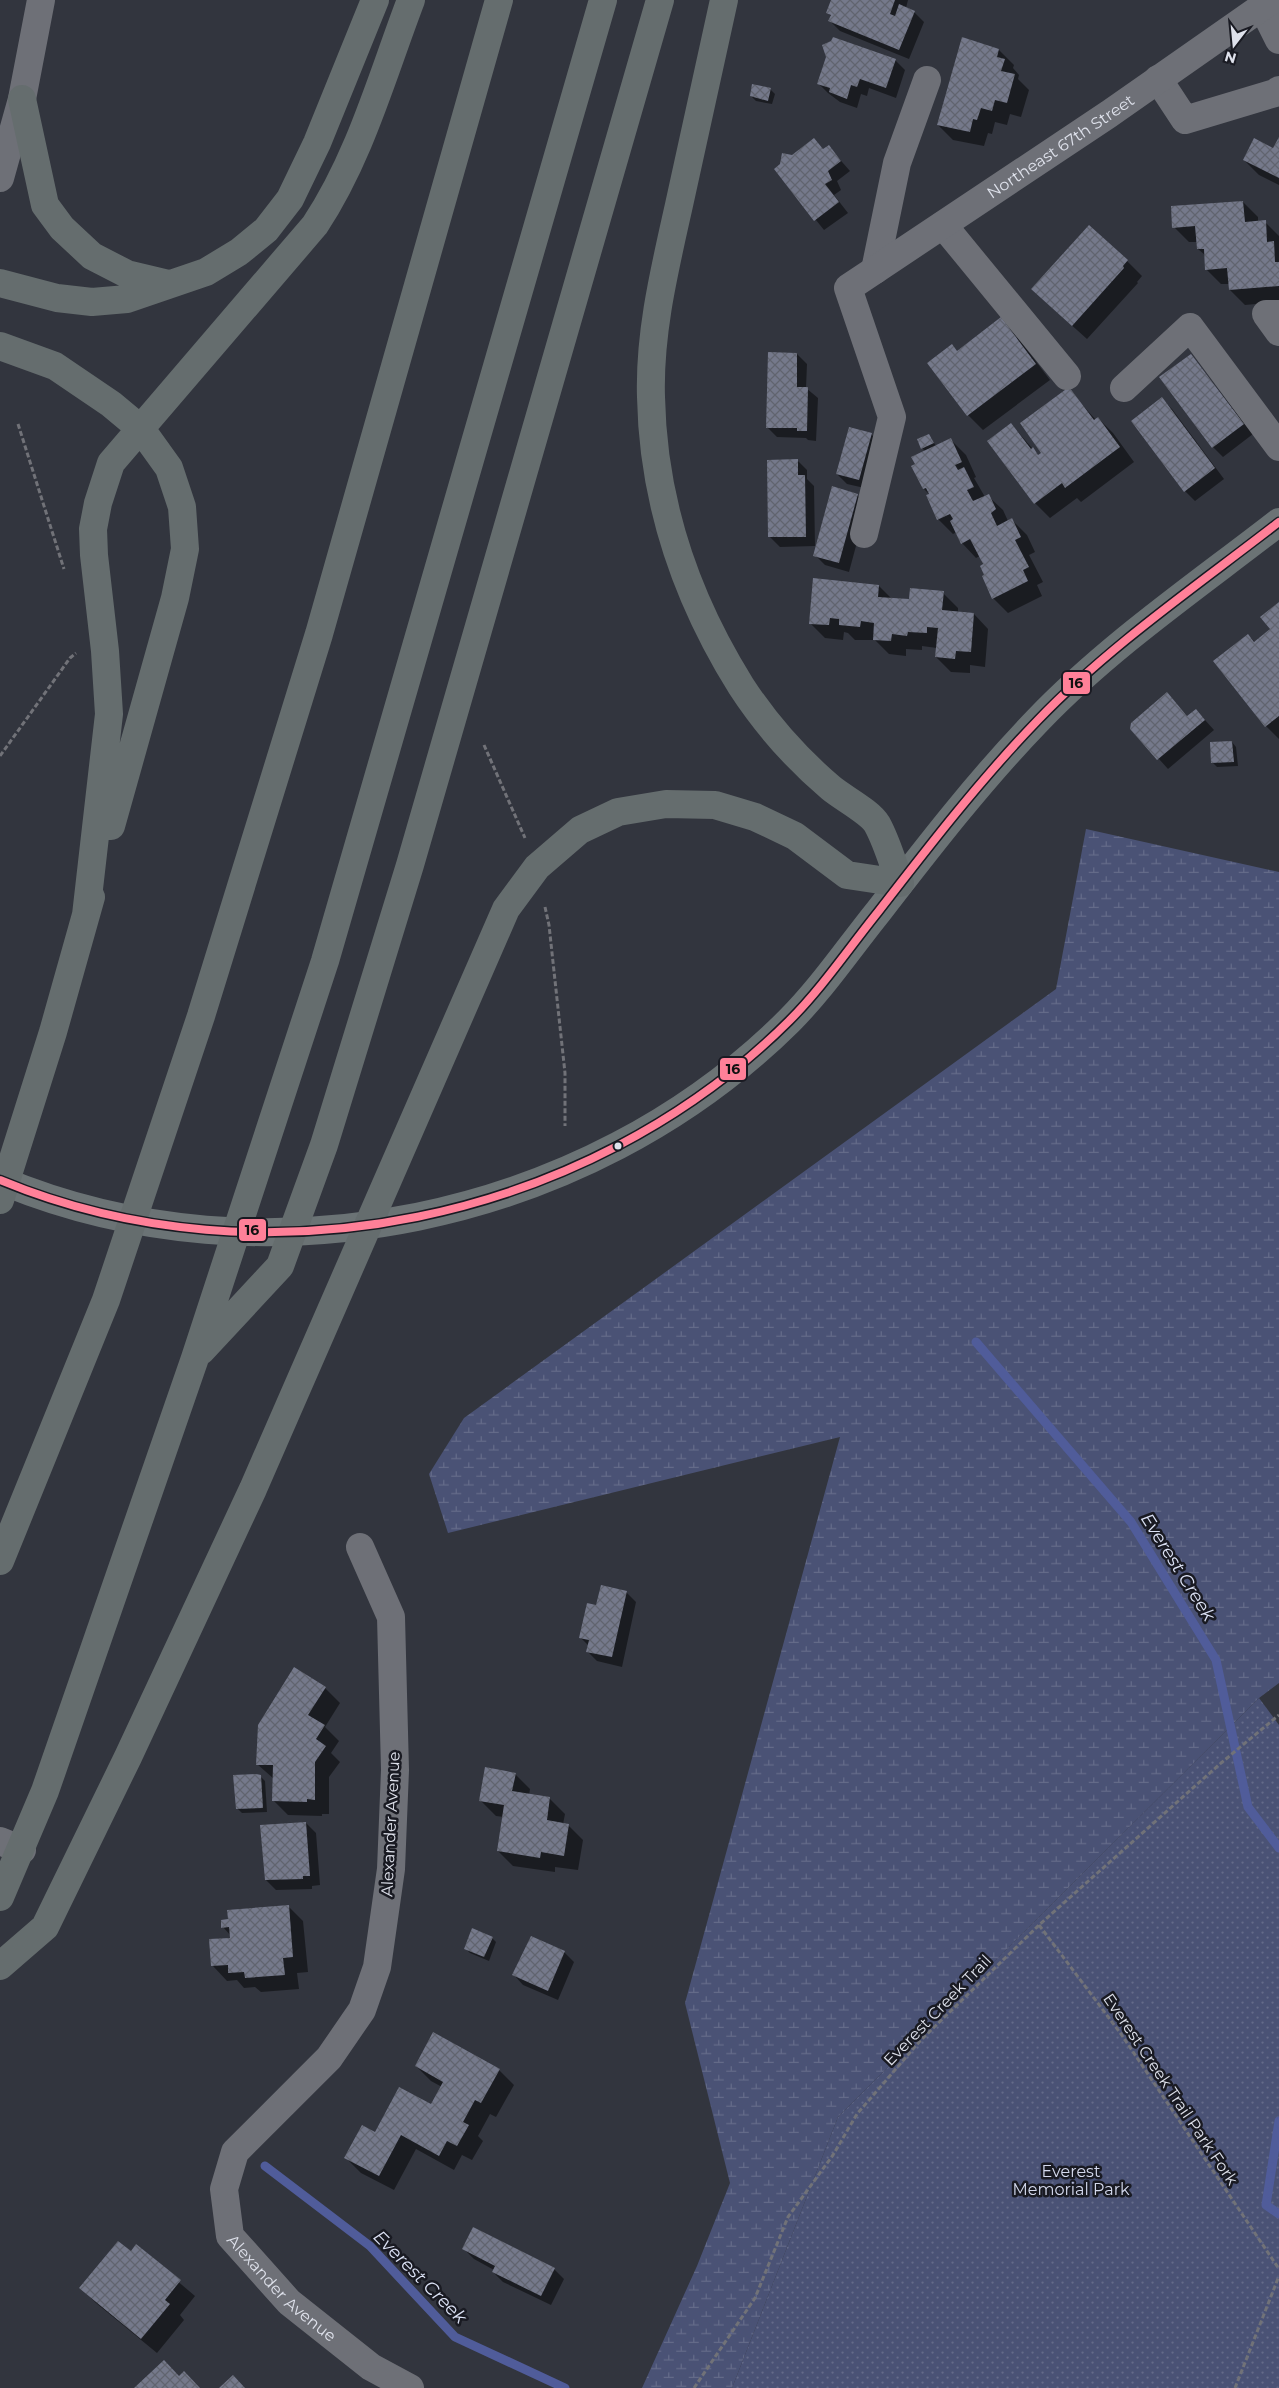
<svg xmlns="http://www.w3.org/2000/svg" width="1279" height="2388" font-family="Montserrat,sans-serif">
  <defs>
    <pattern id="grass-dots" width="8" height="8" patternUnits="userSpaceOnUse" patternTransform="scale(1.25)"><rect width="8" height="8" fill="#4a5275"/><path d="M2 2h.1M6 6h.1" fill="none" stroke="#646b89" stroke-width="1.8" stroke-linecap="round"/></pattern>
    <pattern id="wetland-marsh" width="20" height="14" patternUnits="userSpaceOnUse" patternTransform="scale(1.25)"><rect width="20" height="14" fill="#4a5275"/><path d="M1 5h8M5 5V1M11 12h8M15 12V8" fill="none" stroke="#646b89"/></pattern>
    <pattern id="building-cross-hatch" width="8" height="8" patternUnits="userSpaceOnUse" patternTransform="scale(1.25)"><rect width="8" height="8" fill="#75798b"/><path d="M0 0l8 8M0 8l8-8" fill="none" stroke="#61646f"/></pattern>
  </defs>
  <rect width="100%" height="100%" fill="#32353e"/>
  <path fill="url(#grass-dots)" d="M1259 1698 1279 1725V2388H732L838 2117Z"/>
  <path fill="url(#wetland-marsh)" d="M1086 829 1279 872V1683L1259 1698 838 2117 732 2388H642L697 2266 730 2183 685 2003 840 1437 448 1533 429 1474 464 1418 1056 989Z"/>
  <path fill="#0007" d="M832 0H908L906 8 914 12 924 22 909 59 840 31 830 21 832 17 827 12Z
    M832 42 895 60 905 70 896 98 869 88 867 96 861 94 857 108 840 102 828 93 818 83Z
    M999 50 1014 65 1013 68 1019 75 1018 79 1029 90 1021 117 1010 114 1007 125 995 122 992 134 988 133 984 146 953 140 938 125Z
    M770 89 775 94 772 104 756 101 751 96Z
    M1279 139V185L1259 175 1244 160 1274 150Z
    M814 140 824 150 828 146 850 171 837 181 841 190 834 195 848 213 824 230 775 169Z
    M1243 202 1258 217V222H1265L1279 236V302L1245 305 1230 290 1229 284H1221L1206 269V256L1198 249 1197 242H1189L1174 227Z
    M1127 261 1142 276 1137 282 1138 283 1087 339 1048 304Z
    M1000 319 1015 334 1050 380 983 430 968 415 929 363 958 352Z
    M797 354 807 364 806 388 818 398 816 441 808 440 806 438 777 437 767 427Z
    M1191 355 1253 434 1223 457 1213 447Z
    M1068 389 1096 420 1098 418 1113 433 1134 462 1081 502 1077 498 1050 518 1035 503 1011 424 1039 456 1043 453Z
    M1162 399 1172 409 1224 479 1195 501 1185 491Z
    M871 434 881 444 869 489 847 484 837 474Z
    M928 435 937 447 951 440 966 455 976 477 974 478 985 497 988 496 1003 510 1008 521 1012 520 1027 535 1035 552 1029 555 1043 582 1037 585 1042 596 1008 613 993 598 980 556 976 558 962 543 957 532 953 534 938 519 930 495 924 489 926 452 922 448Z
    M797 460 807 470V479L814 486 815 546 780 547 770 537Z
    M857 495 867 505 849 572 825 565 815 555Z
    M879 586 892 599 910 601 943 593 958 608V613L974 614 988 629 985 667 970 665V673L951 672 936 657 937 648 922 646V650L906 649V656L889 654 875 640H855L848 633 844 632 843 640 825 638 810 623Z
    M1279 604V739L1266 726 1215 661 1248 635 1255 642 1271 630Z
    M1167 693 1188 717 1196 710 1214 730 1168 769 1132 729Z
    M1232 742 1236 747 1238 766 1217 767 1213 763Z
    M626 1592 636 1602 622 1667 597 1661 587 1651 589 1646 580 1637 597 1606Z
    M325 1688 340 1703 325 1727 339 1741 331 1753 340 1762 329 1777V1814H322V1816L288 1815 273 1800 274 1779 257 1764Z
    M515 1774 530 1789 529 1795 550 1799 565 1814 563 1824 568 1825 583 1840 578 1870 555 1867V1872L513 1866 498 1851 504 1817 496 1816 481 1801Z
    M260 1776 265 1781 267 1812 242 1813 237 1808Z
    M306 1823 316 1833 320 1885 312 1886V1889L276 1890 266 1880Z
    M288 1906 303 1921 308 1972 297 1973 299 1989 261 1992 255 1987 244 1988 237 1980 227 1981 213 1966 231 1939V1936L223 1927 229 1921Z
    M492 1938 496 1942 489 1961 470 1953 465 1948Z
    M532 1938 564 1952 574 1962 558 2000 523 1985 514 1975Z
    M416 2066 499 2070 514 2085 496 2117 490 2114 478 2136 483 2141 472 2160 462 2155 454 2170 416 2149 394 2190 361 2173 346 2158 375 2134 432 2106 442 2087 431 2081Z
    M136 2246 195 2296 180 2315 184 2320 157 2353 96 2303 81 2288 131 2253Z
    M464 2249 554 2269 564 2279 551 2305 503 2282 493 2272 494 2270 474 2259Z"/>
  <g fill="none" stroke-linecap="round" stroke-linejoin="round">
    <path stroke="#505c9a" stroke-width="9" d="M976 1342 1131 1522 1216 1660 1248 1807 1279 1848
      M1279 2121 1266 2205 1279 2214
      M265 2166 370 2246 455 2337 565 2388"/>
  </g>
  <path fill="url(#building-cross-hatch)" d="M831 0H895L890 14 895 16 899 4 915 11 899 50 828 21 831 15 826 13Z
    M833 37 896 59 886 88 860 79 857 87 851 85 847 99 829 92 830 88 817 84 826 57 822 45 831 41Z
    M962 37 999 49 997 57 1005 59 1001 71 1015 74 1007 103 995 100 992 111 981 108 977 120 973 119 970 132 937 125Z
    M752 84 771 88 768 101 750 96Z
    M1279 137V178L1243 160 1254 138 1273 148Z
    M814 138 823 149 829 145 841 161 828 171 832 180 825 184 839 202 814 221 774 169 780 164 782 153 792 155Z
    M1243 201 1245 222 1266 220 1267 242 1274 241 1275 262H1279V286L1229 290 1227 268 1205 270 1204 249H1197L1195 226 1172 228 1171 206Z
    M1089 225 1128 260 1123 266 1124 268 1072 326 1031 289Z
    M1001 317 1036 364 967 416 927 363 952 344 957 351Z
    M768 352 797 353V387H808L807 431H797V428H766Z
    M1191 354 1244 424 1212 448 1159 377Z
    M1069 387 1094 420 1098 417 1120 447 1065 488 1062 483 1034 504 987 441 1011 423 1031 449 1033 447 1038 455 1041 453 1020 423Z
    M1162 397 1215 468 1184 492 1131 421Z
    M849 427 872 433 859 480 836 474Z
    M929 434 934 443 921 449 917 439Z
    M951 438 962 462 955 465 958 470 964 467 974 487 967 490 973 501 989 494 996 509 991 513 997 526 1012 518 1021 537 1015 540 1029 567 1023 570 1028 581 992 599 982 576 984 575 980 566 983 564 970 539 961 544 950 521 953 519 950 514 937 520 926 495 929 494 926 488 923 489 911 466 915 464 911 457Z
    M798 459V475H805L806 537H768L767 460Z
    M832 486 858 494 839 563 813 556Z
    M813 578 879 585 878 597 909 599 910 588 944 591 942 610 974 613 971 652 956 651 955 659 935 657 938 628 927 627V633L908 632 907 636 892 634 891 641 873 640 874 623 861 621 860 627 839 625V619L830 618 829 625 809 624Z
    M1279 602V716L1265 727 1213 661 1248 634 1254 642 1270 629 1260 617Z
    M1167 692 1187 716 1196 709 1205 720 1157 760 1130 729 1131 723Z
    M1232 741 1234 762 1211 763 1210 742Z
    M601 1585 627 1591 612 1657 586 1652 589 1640 579 1638 587 1603 596 1605Z
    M294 1667 326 1687 308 1715 325 1725 316 1739 326 1746 315 1762V1800L307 1799V1802L272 1801 273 1765H256L258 1725Z
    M485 1767 516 1773 512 1791 550 1797 547 1820 569 1824 564 1856 541 1852 540 1858 497 1851 504 1805 479 1801Z
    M256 1774 261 1775 263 1808 236 1809 233 1775Z
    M306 1822 310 1876H303V1879L265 1880 260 1825Z
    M289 1905 293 1957 283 1958 285 1975 245 1978 244 1972 228 1973V1965L211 1966 209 1939 230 1938 229 1927 221 1928V1920L228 1919 227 1910Z
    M472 1928 493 1937 484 1957 464 1949Z
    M531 1936 565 1951 548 1991 512 1975Z
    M433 2032 500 2069 481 2103 475 2100 463 2122 469 2125 457 2146 447 2141 439 2156 401 2135 379 2176 344 2158 362 2125 375 2132 399 2087 431 2104 443 2082 415 2066Z
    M473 2227 555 2268 541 2296 492 2272 495 2266 462 2249Z
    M118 2241 131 2251 136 2244 181 2280 165 2300 170 2304 141 2339 79 2288Z
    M164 2360 179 2376 184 2371 200 2388H134Z
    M233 2375 245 2388H219Z"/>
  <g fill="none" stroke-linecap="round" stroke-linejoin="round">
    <path stroke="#717278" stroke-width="3" stroke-dasharray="5 2.5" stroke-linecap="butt" d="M18 424 64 569
      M484 745 525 838
      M0 756 70 658 76 653
      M545 907 549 925 565 1073V1126
      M1039 1925 1121 2034 1279 2269
      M694 2388 755 2298 788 2217 833 2155 857 2114 920 2041 1039 1925 1221 1763 1279 1715
      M1235 2388 1279 2276"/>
    <g stroke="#6e7077" stroke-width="28">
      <path d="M1262 6 1279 40"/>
      <path d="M1158 79 1185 120 1275 93 1279 90"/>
      <path d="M0 178 22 99 41 0"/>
      <path d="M943 225 1067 376"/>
      <path d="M875 270 897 163 927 80"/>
      <path d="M1279 314H1266L1279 332"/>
      <path d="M1124 388 1190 327 1279 447"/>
      <path id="s1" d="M864 534 892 417 848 288 1109 114 1272 0"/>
      <path id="s2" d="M360 1547 391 1617 395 1770 391 1869 377 1967 362 2010 329 2058 235 2152 224 2189 230 2236 289 2302 371 2367 410 2388"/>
      <path d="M0 1841 22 1850"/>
    </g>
    <path stroke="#6b7375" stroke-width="28" d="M0 1180C263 1290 588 1221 789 1021 822 988 849 948 878 912 929 846 980 780 1038 720 1109 646 1198 585 1279 522"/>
    <path stroke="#656d6e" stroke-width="28" d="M22 99 45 205 62 228 92 256 127 274 169 284
      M0 283 57 298 92 302 127 299 206 272 239 252 266 230 290 199 317 143 375 0
      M0 346 55 366 111 404 141 429 169 468 182 507 185 549 175 598 111 826
      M86 915 109 714 105 651 94 555 93 529 98 503 111 463 315 225C360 157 382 76 411 0
      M0 1200 53 1032 91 897
      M201 1351 280 1266 324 1145 410 865 660 0
      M0 1561 106 1300 201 1016 319 634 499 0
      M0 1897 45 1791 195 1358 325 961 603 0
      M0 1966 45 1927 128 1757 253 1489 506 909 537 867 580 830 618 812 666 804 715 805 755 817 795 836 847 875 900 883C893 864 887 842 877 824 870 812 843 798 831 788 798 760 765 723 741 686 686 598 653 501 651 397 649 332 665 268 679 205 694 136 709 68 724 0"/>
    <g stroke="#191a22" stroke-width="11">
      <path id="bus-1" d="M0 1180C263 1290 588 1221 789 1021 822 988 849 948 878 912 929 846 980 780 1038 720 1109 646 1198 585 1279 522"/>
    </g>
    <use href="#bus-1" stroke="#ff8098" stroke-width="8"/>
  </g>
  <circle fill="#dee1eb" stroke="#191a22" stroke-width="2" cx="618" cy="1146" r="4.5"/>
  <g text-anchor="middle" stroke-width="5" stroke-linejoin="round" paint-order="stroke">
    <g font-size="16" fill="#dee1eb" stroke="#191a22">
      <text dy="6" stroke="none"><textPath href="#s1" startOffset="512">Northeast 67th Street</textPath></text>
      <text transform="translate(390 1824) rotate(-87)" y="6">Alexander Avenue</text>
      <text transform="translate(937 2010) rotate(-46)" y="6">Everest Creek Trail</text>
      <text transform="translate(1171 2089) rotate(56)" y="6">Everest Creek Trail Park Fork</text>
      <text dy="6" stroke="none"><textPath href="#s2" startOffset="824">Alexander Avenue</textPath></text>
    </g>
    <g font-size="16" fill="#d5daee" stroke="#191a22">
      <text x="1071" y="2177">Everest<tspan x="1071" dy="18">Memorial Park</tspan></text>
    </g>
    <g font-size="18" font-style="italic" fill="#dce2f5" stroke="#191a22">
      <text transform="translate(1178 1567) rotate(58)" y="6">Everest Creek</text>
      <text transform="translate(420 2277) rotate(45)" y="6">Everest Creek</text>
    </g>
  </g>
  <g stroke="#191a22" stroke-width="2">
    <rect x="1062" y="671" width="29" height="24" rx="5" fill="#ff8098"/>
    <rect x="719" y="1057" width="28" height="24" rx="5" fill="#ff8098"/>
    <rect x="238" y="1218" width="29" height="24" rx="5" fill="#ff8098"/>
  </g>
  <g font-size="14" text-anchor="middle" font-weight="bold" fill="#111">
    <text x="1076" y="688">16</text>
    <text x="733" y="1074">16</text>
    <text x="252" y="1235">16</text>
  </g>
  <g transform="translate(1234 45) rotate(196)" stroke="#191a22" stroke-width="4" paint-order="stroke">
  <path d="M0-4L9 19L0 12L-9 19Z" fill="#dee1eb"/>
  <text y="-8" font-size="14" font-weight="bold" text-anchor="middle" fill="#dee1eb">N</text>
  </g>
</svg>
